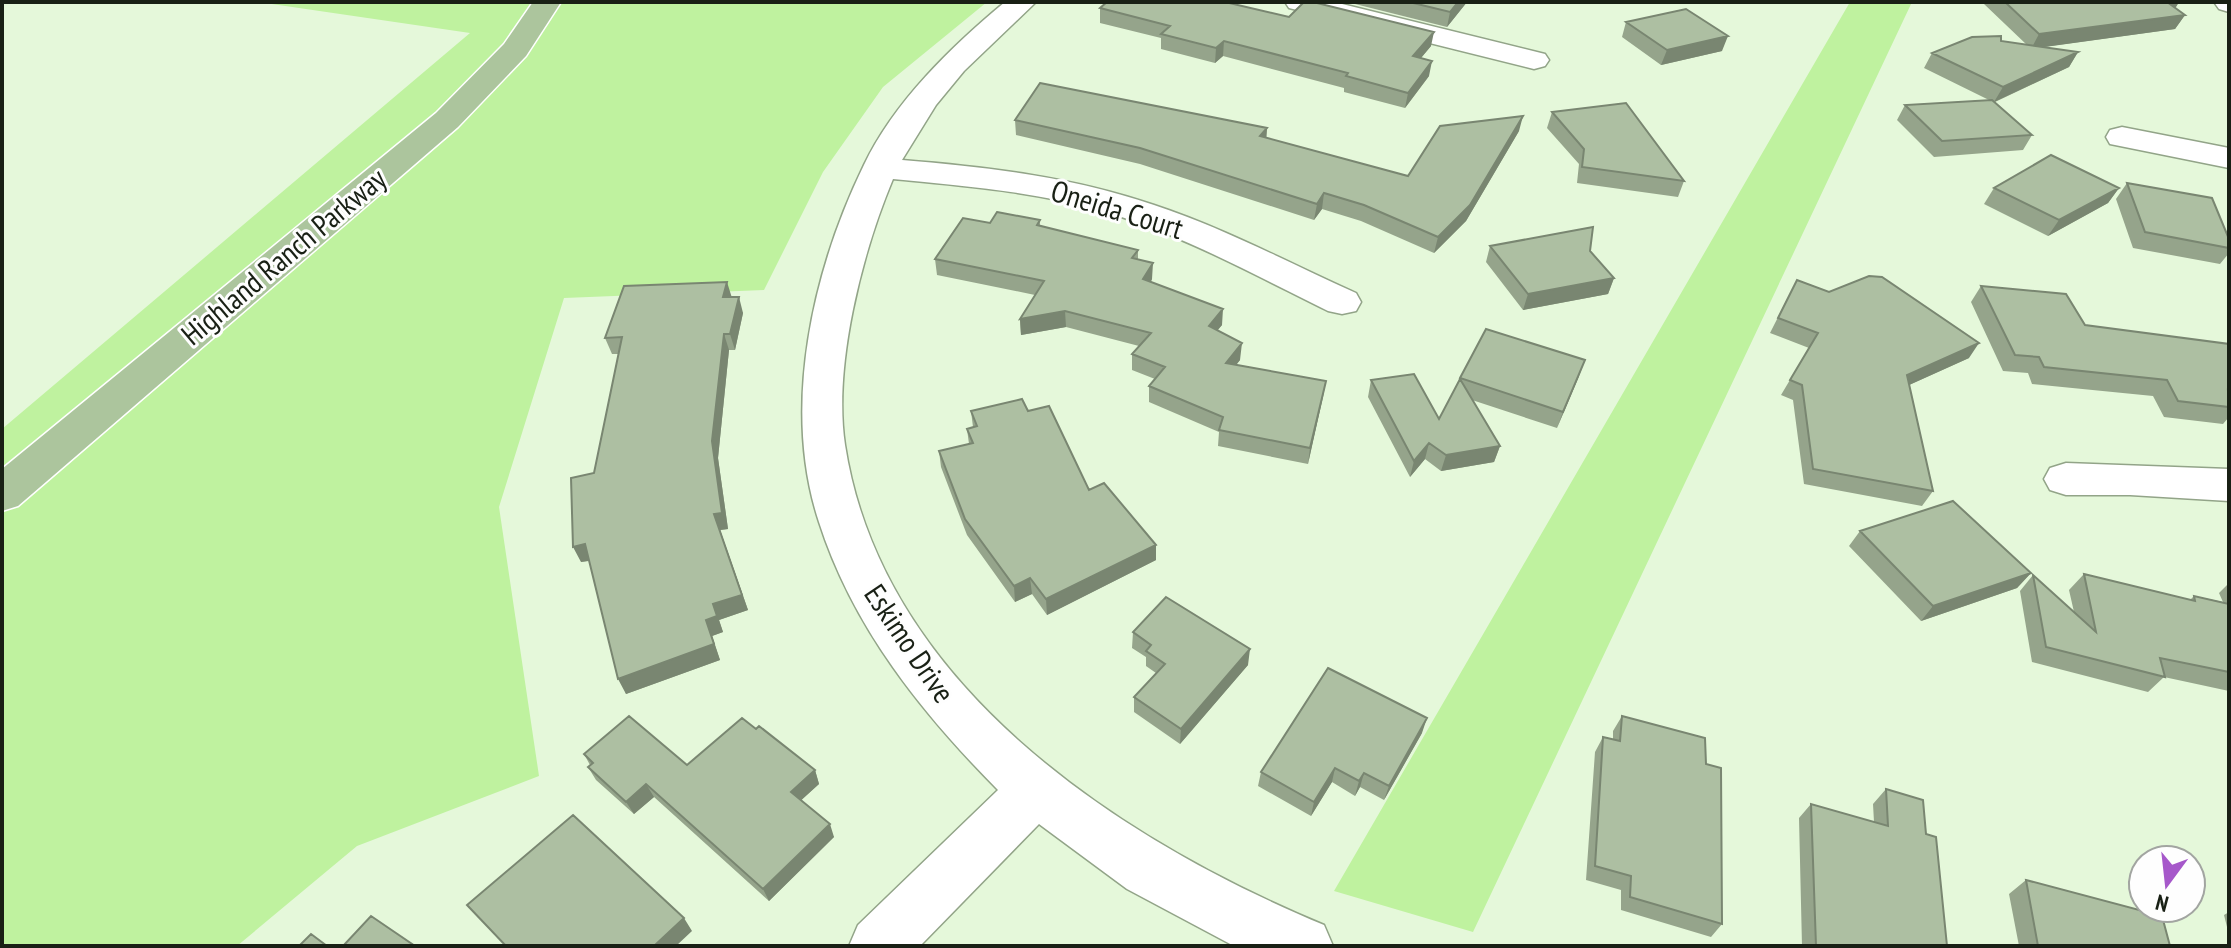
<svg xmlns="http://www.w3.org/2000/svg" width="2231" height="948" font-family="'PT Sans Narrow',sans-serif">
  <rect width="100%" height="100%" fill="#e5f8da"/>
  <path fill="#bff29f" d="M258 2H987L883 87 823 172 764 290 564 298 499 507 539 776 357 846 237 946H2V429L470 33Z
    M1850 2H1912L1473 932 1334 891Z"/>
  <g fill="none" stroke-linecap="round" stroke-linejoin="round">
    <g stroke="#92a488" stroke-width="3">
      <path id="street" d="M1005 2H1036L964 71 936 105 902 160C988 167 1073 177 1154 205 1224 228 1289 263 1356 293L1361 302 1356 311 1342 314 1328 311C1253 274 1179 233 1099 210 1032 191 962 186 893 179 862 253 833 366 845 445 882 685 1118 839 1324 925L1333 946H1234L1127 889 1039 824 920 946H849L858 925 998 790C922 713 853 628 819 522 781 407 813 270 864 165 894 102 951 47 1005 2Z
        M1285 2H1334L1545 54 1549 60 1545 66 1534 69 1289 8Z
        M2214 2H2229V12L2219 9Z
        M2122 127 2229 148V168L2110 144 2106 137 2110 130Z
        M2066 463 2229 469V501L2130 495H2066L2050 490 2044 479 2050 468Z"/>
    </g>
    <g stroke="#fff" stroke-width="3">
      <path id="primary" d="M533 2H561L526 56 458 127 18 506 2 511V469L436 113 504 44Z"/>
    </g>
    <use href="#street" fill="#fff" fill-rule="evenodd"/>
    <use href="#primary" fill="#acc59d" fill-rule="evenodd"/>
  </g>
  <path fill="#95a48b" d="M1347 2H1467L1447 27Z
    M1986 2H2179L2175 8 2185 15 2175 29 2043 47 2078 52 2069 67 1995 102 2032 135 2023 150 1934 157 1897 120 1905 105 1989 100 1924 68 1932 53 2001 41 2027 45 1984 4Z
    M1100 8 1431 46 1421 58 1429 76 1405 108 1344 92V88L1223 56 1215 63 1161 49V38L1100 23Z
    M1626 22 1722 51 1661 65 1622 37Z
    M1552 112 1684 181 1678 197 1577 183 1579 164 1547 128Z
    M1015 120 1267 128 1266 138 1408 176 1519 131 1466 221 1434 253 1361 221 1322 209 1314 220 1140 164 1016 135Z
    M2127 183 2229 239V253L2220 264 2133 248 2116 199Z
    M1994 188H2119L2108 203 2048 236 1984 204Z
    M1040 220V226L1138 250V260L1152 279 1151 282 1222 325 1217 331 1240 360 1236 365 1326 381 1308 464 1218 446 1219 432 1149 402V386L1155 379 1132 370V354L1139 346 1066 327 1021 335 1020 319 1035 295 937 275 935 259 990 223Z
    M1490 246 1614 278 1608 294 1523 310 1486 262Z
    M1797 280 1969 358 1909 385 1933 491 1922 506 1804 484 1793 400 1781 395 1809 348 1770 333Z
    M1981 286 2085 325 2229 344V417L2223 424 2164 417 2153 396 2032 384 2028 373 2003 371 1971 302Z
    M731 297 743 313 735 350H729L718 458 728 529 720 530 748 610 719 620 723 632 712 636 720 660 626 694 589 561 581 562 594 473 619 354H612L605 338Z
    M1486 329 1579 376 1557 428 1472 400 1500 446 1494 462 1441 471 1425 459 1410 477 1368 397 1371 380 1439 419Z
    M971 411H1028L1089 490 1156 545V560L1047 615 1032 594 1015 602 967 535 941 467 939 451 969 444 967 429 973 427Z
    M1860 531 2031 573 2017 588 1921 621 1849 546Z
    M2084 574 2190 600 2194 596 2223 602 2219 593 2229 583V691L2164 677 2148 692 2032 662 2020 591 2033 575 2074 612 2069 590Z
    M1133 632 1248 665 1180 744 1134 712V697L1156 673 1146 666V657L1132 648Z
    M1622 716 1706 764 1722 924 1711 937 1621 910V890L1586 880 1595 752 1603 737 1613 739V731Z
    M1422 733 1384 800 1360 787 1355 796 1332 782 1311 816 1258 786 1261 772Z
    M584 754 687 765 815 770 819 784 801 800 834 837 769 901 654 797 634 814 596 780 588 767 590 765Z
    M1886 789 1926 834 1947 946H1802L1799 818 1811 804 1874 822 1873 804Z
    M2026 880 2170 946H2019L2009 894Z
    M2229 912V935L2224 915Z"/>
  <path fill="#798671" d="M1458 2H1467L1447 27 1450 12Z
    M2164 2H2179L2173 12Z
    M2185 15 2175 29 2031 49 2039 34Z
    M1434 32 1431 46 1410 71 1413 56Z
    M1728 36 1722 51 1661 65 1667 50Z
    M1224 41 1223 56 1215 63 1216 48Z
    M2078 52 2069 67 1994 102 2003 87Z
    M1432 61 1429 76 1405 108 1408 93Z
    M1523 116 1519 131 1466 221 1434 253 1438 237Z
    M1267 128 1266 143 1260 136Z
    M2119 188 2108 203 2048 236 2059 220Z
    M1324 193 1322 209 1314 220 1317 204Z
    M1153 263 1152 279 1143 295V279Z
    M1614 278 1608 294 1523 310 1528 294Z
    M727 282 732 298 723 297Z
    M739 297 743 313 735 350 730 334Z
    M1223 309 1222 325 1207 342 1209 326Z
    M1065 311 1066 327 1021 335 1020 319Z
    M724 334 729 350 718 458 728 529 720 530 748 610 719 620 723 632 712 636 720 660 626 694 618 679 706 620 714 514 712 441Z
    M1242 343 1240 360 1225 379 1226 363Z
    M1979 343 1969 358 1898 390 1907 375Z
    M1585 360 1579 376 1557 428 1563 412Z
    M1326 381 1323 397 1308 464 1310 448Z
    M1429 443 1425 459 1410 477 1414 461Z
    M1500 446 1494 462 1441 471 1446 455Z
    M585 544 593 560 581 562 573 547Z
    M1156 545V560L1047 615 1046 599Z
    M2031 573 2017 588 1921 621 1933 606Z
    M1030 578 1032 594 1015 602 1014 586Z
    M1250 649 1248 665 1180 744 1181 729Z
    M1427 718 1422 733 1384 800 1389 786Z
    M1335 768 1332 782 1311 816 1314 802Z
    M815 770 819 784 796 805 791 792Z
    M1364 773 1360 787 1355 796 1359 781Z
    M646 784 654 797 634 814 626 802Z
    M830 824 834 837 769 901 763 889Z
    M684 918 692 931 676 946H654Z"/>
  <path fill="#adbfa2" stroke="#798671" stroke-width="2" d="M1107 2H1225L1289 17 1304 2H1313L1434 32 1413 56 1432 61 1408 93 1346 76 1348 73 1224 41 1216 48 1161 34 1170 26 1100 8Z
    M1409 2H1458L1450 12Z
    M2005 2H2167L2185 15 2039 34Z
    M1686 9 1728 36 1667 50 1626 22Z
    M2001 36V41L2078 52 2003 87 1932 53 1972 37Z
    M1040 83 1267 128 1260 136 1408 176 1440 126 1523 116 1470 205 1438 237 1364 205 1324 193 1317 204 1140 148 1015 120Z
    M1992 100 2032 135 1942 141 1905 105Z
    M1626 103 1684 181 1582 167 1584 149 1552 112Z
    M2051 155 2119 188 2059 220 1994 188Z
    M2127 183 2212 198 2229 239V248L2145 232Z
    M997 212 1040 220 1037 225 1138 250 1132 258 1153 263 1143 279 1223 309 1209 326 1242 343 1226 363 1326 381 1310 448 1219 430 1223 417 1149 386 1165 367 1132 354 1151 333 1065 311 1020 319 1044 281 935 259 963 218 990 223Z
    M1593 227 1590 251 1614 278 1528 294 1490 246Z
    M1869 276 1882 277 1979 343 1907 375 1933 491 1813 469 1802 385 1790 380 1818 333 1778 318 1797 280 1829 292Z
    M727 282 723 297H739L730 334H724L712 441 722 513 714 514 742 595 713 604 717 616 706 620 714 644 618 679 585 544 573 547 571 478 594 473 622 337 605 338 624 286Z
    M1981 286 2066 294 2085 325 2229 344V392L2228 391 2229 407 2178 401 2167 380 2044 367 2039 357 2015 355Z
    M1486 329 1585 360 1563 412 1460 378Z
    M1414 374 1439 419 1460 379 1500 446 1446 455 1429 443 1414 461 1371 380Z
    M1022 399 1028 411 1049 406 1089 490 1104 483 1156 545 1046 599 1030 578 1014 586 965 519 939 451 973 443 967 429 977 426 971 411Z
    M1953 501 2031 573 1933 606 1860 531Z
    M2084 574 2195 601 2194 596 2229 604V672L2160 658 2165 677 2046 647 2033 575 2096 632Z
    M1166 597 1250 649 1181 729 1134 697 1165 664 1146 651 1151 645 1133 632Z
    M1328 668 1427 718 1389 786 1364 773 1359 781 1335 768 1314 802 1261 772Z
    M629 716 687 765 742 718 756 729 759 726 815 770 791 792 830 824 763 889 646 784 626 802 588 767 593 763 584 754Z
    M1622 716 1705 738 1706 764 1721 768 1722 924 1630 897 1631 876 1595 866 1603 737 1620 741Z
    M1886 789 1923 800 1926 834 1936 837 1947 946H1816L1811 804 1888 826Z
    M573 815 684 918 654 946H506L467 905Z
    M2026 880 2162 916 2170 946H2038Z
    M371 916 415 946H343Z
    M311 934 327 946H299Z"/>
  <g text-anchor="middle" stroke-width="6" stroke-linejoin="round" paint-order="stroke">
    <g font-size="30" fill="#192015" stroke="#fefefe">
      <text transform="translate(1117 210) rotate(17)" y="10">Oneida Court</text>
      <text transform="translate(284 257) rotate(-40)" y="10">Highland Ranch Parkway</text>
      <text transform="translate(909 644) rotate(56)" y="10">Eskimo Drive</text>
    </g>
  </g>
  <rect width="2231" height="948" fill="none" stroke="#192015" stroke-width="8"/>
  <g transform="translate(2167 884) rotate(195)"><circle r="38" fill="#fefefe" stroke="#a2a5a1" stroke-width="2"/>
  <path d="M0-6L14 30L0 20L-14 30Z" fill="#a658ca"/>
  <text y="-12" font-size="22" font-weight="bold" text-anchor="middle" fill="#192015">N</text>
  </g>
</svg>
